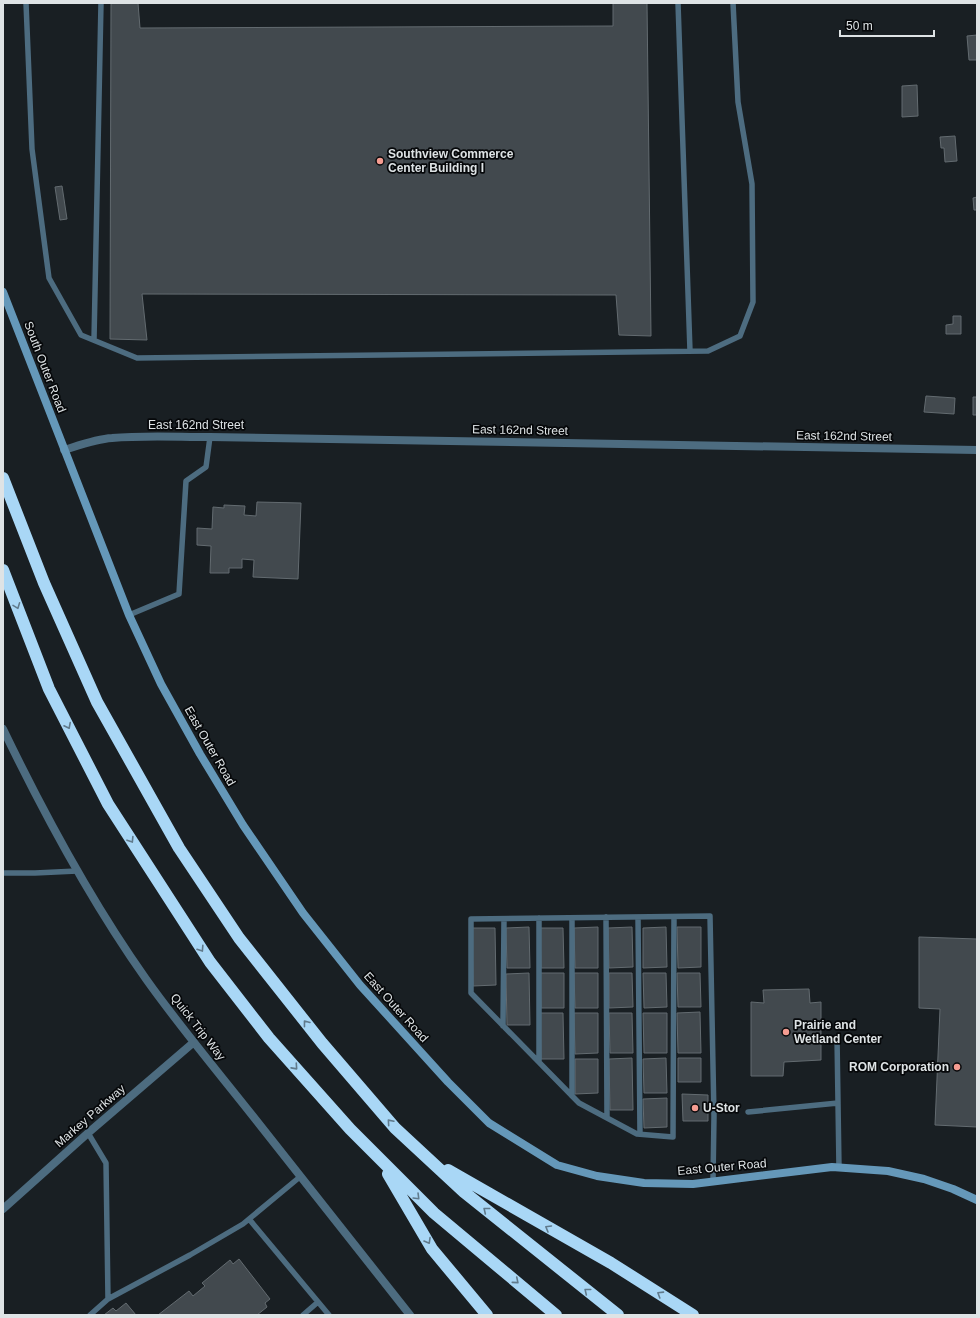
<svg xmlns="http://www.w3.org/2000/svg" width="980" height="1318" font-family="Arial,sans-serif">
  <rect width="100%" height="100%" fill="#191f23"/>
  <path fill="#42494e" stroke="#636b70" d="M111 3H138L140 28 613 26V3H647L651 336 619 335 616 295 142 294 147 340 110 339Z
    M977 35V60H969L967 36Z
    M917 85 918 116 902 117V86Z
    M955 136 957 161 945 162 944 148H941L940 137Z
    M62 186 67 219 60 220 55 187Z
    M977 197V216V210H974L973 198Z
    M953 316H961V334H946V325L953 324Z
    M926 396 955 398 954 414 924 412Z
    M973 397H977V415H973Z
    M257 502 301 503 298 579 253 577 254 560 242 559V568H229V573H210L211 546 197 545V528L212 529 213 507 224 508V505L245 506 244 515 256 516Z
    M529 927 530 968H507L506 928Z
    M598 927V968H575L574 928Z
    M632 927 633 967 609 968 608 928Z
    M666 927 667 967 643 968V928Z
    M677 927H701V967L678 968Z
    M472 928H495L496 985 473 986Z
    M540 928H563L564 968H541Z
    M919 937 977 939V1127L935 1125 940 1009 919 1008Z
    M529 973 530 1025H507L506 974Z
    M540 973H564V1008H541Z
    M574 973H598V1008H575Z
    M609 973H632L633 1007 609 1008Z
    M643 973H666L667 1007 644 1008Z
    M677 973H700L701 1007H678Z
    M809 989 810 1003 821 1002V1060L784 1062 783 1076H751V1002L764 1003 763 990Z
    M700 1012 701 1053H678L677 1013Z
    M540 1013H563L564 1059H541Z
    M574 1013H598V1053L575 1054Z
    M609 1013H632L633 1053H610Z
    M643 1013H667V1053H644Z
    M632 1058 633 1110H610L609 1059Z
    M666 1058 667 1093H644L643 1059Z
    M678 1058H701V1082H678Z
    M575 1059H598V1093L575 1094Z
    M682 1094 708 1095V1121H683Z
    M667 1098V1127L644 1128 643 1099Z
    M239 1259 270 1299 265 1303 267 1307 257 1315H158L189 1291 193 1296 205 1286 202 1283 230 1260 233 1264Z
    M126 1303 136 1315H104L113 1308 116 1311Z"/>
  <g fill="none" stroke-linecap="round" stroke-linejoin="round">
    <path stroke="#4d6c80" stroke-width="5.5" d="M26 3 32 149 49 278 81 335 137 358 708 351 740 336 753 302 752 184 738 102 733 3
      M678 3 690 351
      M94 340 101 3
      M129 615 179 594 186 481 206 467 210 437
      M3 873H35L77 871
      M606 917 607 1118
      M638 917 640 1134
      M674 917 673 1137 637 1134 579 1103 471 993V919L710 916 714 1116 713 1181
      M572 918V1096
      M503 1026 504 919
      M837 1037 839 1168
      M539 1062V918
      M748 1112 838 1103
      M88 1133 106 1163 108 1299 190 1255 243 1224 301 1176
      M249 1219 329 1315
      M90 1315 108 1299
      M303 1315 318 1302"/>
    <path stroke="#4d6c80" stroke-width="8" d="M64 450C80 445 96 439 112 438 144 435 177 437 210 437L977 450
      M3 729C45 816 90 900 146 979 180 1027 219 1073 256 1120 308 1185 359 1250 410 1315
      M3 1209 88 1133 194 1042"/>
    <path stroke="#6598b9" stroke-width="8" d="M3 292 129 615 161 684 200 754 243 825 303 913 360 985 448 1082 489 1123 557 1165 597 1176 644 1183 693 1184 832 1167 888 1171 924 1179 953 1189 977 1200"/>
    <path stroke="#a9d7f6" stroke-width="12" d="M3 478 44 583 97 702 179 848 239 938 322 1043 395 1128 464 1192 618 1315
      M3 570 49 689 108 804 210 962 269 1038 350 1129 434 1213 556 1315
      M448 1170 611 1263 693 1315
      M388 1174 432 1249 487 1315"/>
  </g>
  <defs><path id="oneway-chevron" d="M-2-3.5L2.5 0L-2 3.5" fill="none" stroke-width="1.6" stroke-linecap="round" stroke-linejoin="round"/></defs>
  <g stroke="#607a8c">
    <use href="#oneway-chevron" transform="translate(17 606) rotate(69)"/>
    <use href="#oneway-chevron" transform="translate(68 726) rotate(63)"/>
    <use href="#oneway-chevron" transform="translate(131 840) rotate(58)"/>
    <use href="#oneway-chevron" transform="translate(201 949) rotate(57)"/>
    <use href="#oneway-chevron" transform="translate(306 1023) rotate(-128)"/>
    <use href="#oneway-chevron" transform="translate(295 1067) rotate(48)"/>
    <use href="#oneway-chevron" transform="translate(390 1122) rotate(-131)"/>
    <use href="#oneway-chevron" transform="translate(417 1197) rotate(45)"/>
    <use href="#oneway-chevron" transform="translate(486 1210) rotate(-141)"/>
    <use href="#oneway-chevron" transform="translate(548 1228) rotate(-150)"/>
    <use href="#oneway-chevron" transform="translate(428 1241) rotate(60)"/>
    <use href="#oneway-chevron" transform="translate(516 1281) rotate(40)"/>
    <use href="#oneway-chevron" transform="translate(587 1291) rotate(-141)"/>
    <use href="#oneway-chevron" transform="translate(660 1294) rotate(-148)"/>
  </g>
  <g fill="#f59c91" stroke="#06080a" stroke-width="1.5">
    <circle cx="380" cy="161" r="4"/>
    <circle cx="786" cy="1032" r="4"/>
    <circle cx="957" cy="1067" r="4"/>
    <circle cx="695" cy="1108" r="4"/>
  </g>
  <g text-anchor="middle" stroke-width="3.5" stroke-linejoin="round" paint-order="stroke">
    <g font-size="12" font-weight="bold" fill="#dee3e5" stroke="#06080a" text-anchor="start">
      <text x="388" y="158">Southview Commerce<tspan x="388" dy="14">Center Building I</tspan></text>
      <text x="794" y="1029">Prairie and<tspan x="794" dy="14">Wetland Center</tspan></text>
      <text x="949" y="1071" text-anchor="end">ROM Corporation</text>
      <text x="703" y="1112">U-Stor</text>
    </g>
    <g font-size="12" fill="#dee3e5" stroke="#06080a">
      <text transform="translate(45 367) rotate(69)" y="4">South Outer Road</text>
      <text x="196" y="429">East 162nd Street</text>
      <text transform="translate(520 430) rotate(1)" y="4">East 162nd Street</text>
      <text transform="translate(844 436) rotate(1)" y="4">East 162nd Street</text>
      <text transform="translate(210 746) rotate(60)" y="4">East Outer Road</text>
      <text transform="translate(396 1007) rotate(48)" y="4">East Outer Road</text>
      <text transform="translate(198 1027) rotate(52)" y="4">Quick Trip Way</text>
      <text transform="translate(90 1116) rotate(-41)" y="4">Markey Parkway</text>
      <text transform="translate(722 1167) rotate(-5)" y="4">East Outer Road</text>
    </g>
  </g>
  <rect width="980" height="1318" fill="none" stroke="#dee3e5" stroke-width="8"/>
  <path d="M840 30v6h94v-6" fill="none" stroke="#dee3e5" stroke-width="2"/>
  <text x="846" y="30" font-size="12" fill="#dee3e5" stroke="#06080a" stroke-width="3" paint-order="stroke">50 m</text>
</svg>
